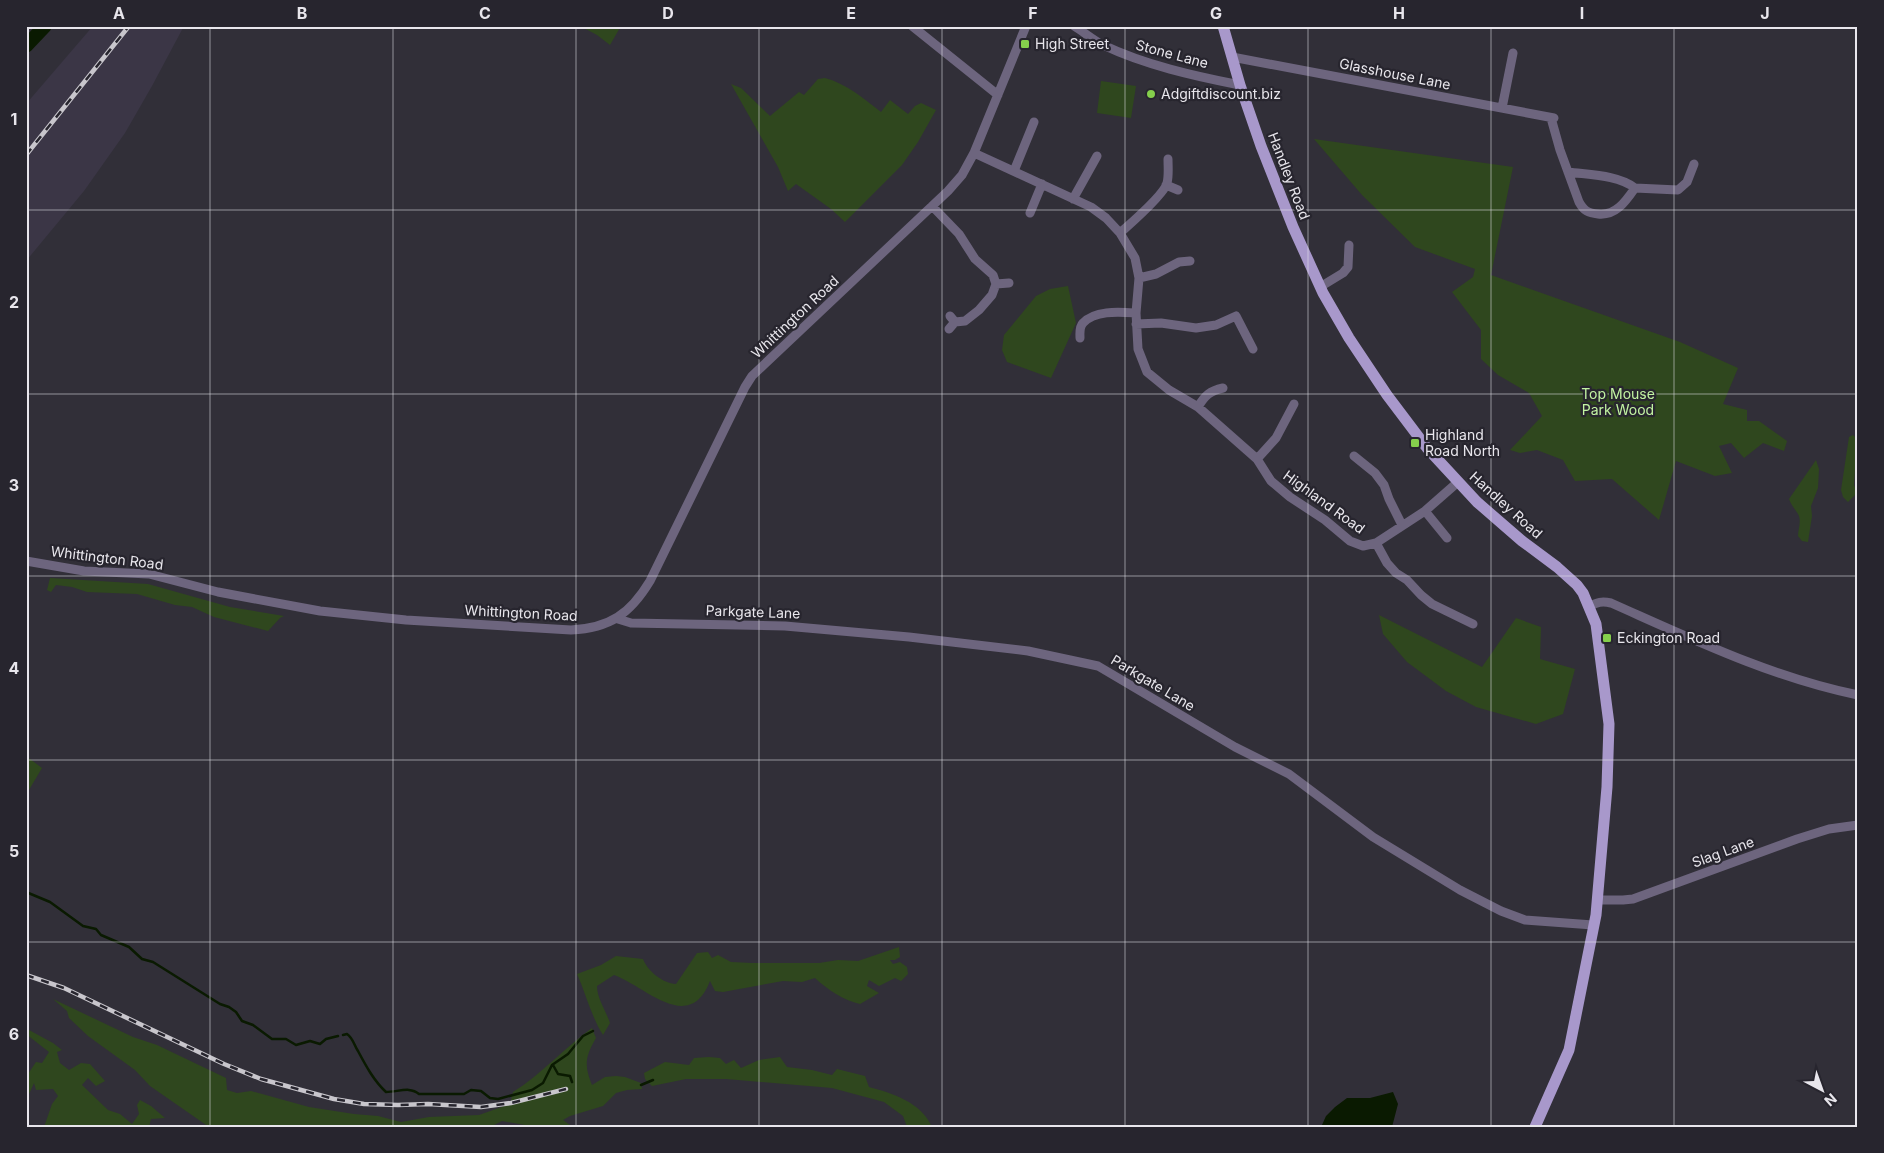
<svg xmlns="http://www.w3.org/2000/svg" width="1884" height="1153" font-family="Inter,sans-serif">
  <rect width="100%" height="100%" fill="#312f38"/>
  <path fill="#3b3646" d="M93 26H184L152 86 125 133 84 191 26 261V104Z"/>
  <path fill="#2f471e" d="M580 26H621L610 45 597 35Z
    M825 78C847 84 863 98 881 112L890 100 908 114 915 106 921 103 936 110 918 142 902 165 845 222 831 209 796 184 788 191 778 167 731 84 741 88 770 116 799 92 804 95 818 79Z
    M1101 81 1136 86 1131 118 1097 113Z
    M1314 139 1513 167 1491 275 1680 342 1738 368 1723 404 1747 410V421H1759L1787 441 1784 451 1763 443 1744 458 1731 443 1719 446 1732 473 1715 476 1676 461 1659 520 1612 479 1575 481 1563 460 1537 450 1520 453 1510 450 1542 416 1529 393 1498 375 1481 359V330L1452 292 1473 277 1475 269 1415 247 1362 195Z
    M1068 286 1076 323 1051 378 1007 362 1002 350 1004 335 1036 296 1050 289Z
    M1853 435 1857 439 1854 485 1857 493 1848 502 1843 497 1841 490 1849 437Z
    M1816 460 1819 469 1818 488 1811 506 1812 516 1808 542 1802 541 1798 536C1798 529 1802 521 1798 514 1795 509 1791 505 1789 499Z
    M50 578 148 584 230 607 284 616 280 618 268 631 214 617 192 607 175 605 137 594 87 592 72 587 56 585 51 592 47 590Z
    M1379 615 1482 667 1516 618 1541 627 1540 659 1575 669 1563 714 1536 724 1476 707 1446 691 1407 662 1383 634Z
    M26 756 42 768 26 795Z
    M899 947 900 957 895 960H890L893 964 900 962 907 967 908 974 901 981 895 978 879 986 869 980 867 986 879 993 860 1004C843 1000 828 990 815 978L802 982 783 981 723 992 715 991 710 981C689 1035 645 986 614 975L597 986C597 998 606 1011 610 1023L603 1035C591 1016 586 994 577 974L601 965 616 956 643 959C648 972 663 983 676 984L697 953 708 952 712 958 718 955 731 962 752 963H819L838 960 858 961Z
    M53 999 133 1037 157 1045 226 1078 227 1090 237 1093 251 1091 309 1107 354 1114 378 1116 401 1122 429 1117 479 1115 510 1104 513 1092C542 1074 564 1048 592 1028L596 1038C585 1057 584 1065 592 1085L605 1077 616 1076 625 1077 641 1083 642 1089 627 1090 616 1093 603 1106 570 1116 563 1120 573 1127H536L502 1121 490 1127H209L150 1086 135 1070 88 1036 69 1018 67 1011Z
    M26 1030H29L53 1043 62 1050 57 1052 60 1063 69 1070 81 1063 90 1064 105 1081 96 1086 88 1078 82 1085 108 1110 120 1114 132 1124 139 1114 137 1105 140 1100 151 1106 165 1118 151 1119 149 1127H44L52 1104 58 1096 53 1089 36 1090 34 1083 26 1101V1077L36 1062 42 1063 49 1052 26 1034Z
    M709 1057 720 1058 726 1064 734 1060 741 1068 759 1060 780 1057 787 1067 812 1070 832 1075 837 1069 865 1076 869 1087C892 1093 921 1102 932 1127H907L903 1116 884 1102 832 1088 726 1079H686L652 1086 645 1079 644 1073 665 1062 689 1065 694 1058Z"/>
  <path fill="#0a1a01" d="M1393 1092 1398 1104 1392 1127H1322V1125L1326 1116 1335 1107 1347 1098H1370Z"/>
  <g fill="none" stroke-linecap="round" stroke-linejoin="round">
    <path stroke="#0a1a01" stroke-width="2.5" d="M26 892 50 902 83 926 96 929 101 935 129 947 142 959 153 962 220 1004 229 1007 236 1012 242 1021 253 1025 272 1039H286L296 1045 310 1041 320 1044 326 1039 338 1036
      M343 1035 347 1034C353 1038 354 1045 358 1051 366 1066 374 1081 386 1092 398 1092 410 1086 419 1094H464L471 1090 481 1091 490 1098 498 1099 532 1090 543 1083 552 1065 568 1054 583 1036 593 1031
      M553 1065 558 1074 570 1076 572 1082
      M641 1085 653 1080"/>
    <path stroke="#0a1a01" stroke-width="14" d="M26 46 45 26"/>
    <path stroke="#6d657e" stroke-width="9" d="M912 26 998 95
      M1074 26C1084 32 1093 40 1103 45 1145 65 1194 76 1240 85
      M1232 57 1554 118
      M1502 108 1513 53
      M1551 118 1560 150 1579 202C1584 211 1588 213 1598 214 1616 216 1626 201 1635 188L1678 190 1687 182 1694 164
      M974 153 1091 207 1106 218 1120 233 1135 258 1139 278 1136 313 1138 349 1147 372 1169 390 1198 407 1257 459 1271 481 1290 497 1325 520 1350 541 1363 546 1376 543 1425 511 1458 482
      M1014 171 1034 122
      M1568 172C1590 175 1618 175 1635 188
      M1166 185 1178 190
      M1073 199 1097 156
      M932 206 959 234 975 259 993 275 996 284 992 295 979 310 965 321 955 322
      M1030 213 1042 184
      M1120 233C1130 224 1164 195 1167 183 1169 176 1168 167 1168 159
      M1139 278 1156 274 1179 262 1190 261
      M996 284 1009 283
      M1320 287 1343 273 1348 267 1349 245
      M1136 324 1161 323 1196 328 1216 325 1236 316 1253 349
      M949 329 955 322 950 316
      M1080 338C1080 334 1079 327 1083 323 1095 310 1119 312 1136 313
      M1198 407C1205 395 1210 391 1223 388
      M1354 456 1375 473 1384 485 1389 499 1402 525
      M1257 459 1276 438 1294 404
      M1425 511 1447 538
      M1376 543 1387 563 1396 573 1407 580 1421 595 1432 604 1473 624
      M26 561 84 571 149 574 218 592 320 611 406 620 571 630C610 628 630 614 650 581L745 387 752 376 948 191 962 175 974 153 1026 26
      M1589 607C1597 602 1602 601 1611 603 1690 638 1773 678 1858 695
      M618 619 631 623 785 626 909 637 1028 651 1098 666 1235 747 1289 774 1373 837 1460 890 1501 911 1525 920 1593 925
      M1597 900H1623L1633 899 1797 839 1829 829 1858 825"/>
    <path stroke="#a898cb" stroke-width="11" d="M1223 26 1240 85 1261 146 1293 227 1323 293 1349 338 1387 395 1427 448 1477 502 1522 541 1557 567 1577 585 1583 593 1596 624 1609 724 1607 787 1596 915 1569 1050 1535 1127"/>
    <g stroke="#c8c6cc" stroke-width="4.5">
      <path id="rail" d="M26 155 129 26
        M26 975 64 988 224 1064 261 1079 334 1099 364 1104 398 1105 428 1104 481 1107 511 1103 566 1089"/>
    </g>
    <use href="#rail" stroke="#27252e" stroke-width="2.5" stroke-dasharray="8" stroke-linecap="butt"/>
  </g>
  <path fill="none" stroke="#e8e6ec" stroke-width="1" stroke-opacity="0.55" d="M210 26V1127M393 26V1127M576 26V1127M759 26V1127M942 26V1127M1125 26V1127M1308 26V1127M1491 26V1127M1674 26V1127M26 210H1858M26 394H1858M26 576H1858M26 760H1858M26 942H1858"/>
  <g fill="#85cf4c" stroke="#27252e" stroke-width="2">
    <rect x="1020" y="39" width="10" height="10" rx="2.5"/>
    <circle cx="1151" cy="94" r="5"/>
    <rect x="1410" y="438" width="10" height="10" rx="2.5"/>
    <rect x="1602" y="633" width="10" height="10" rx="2.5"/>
  </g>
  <g text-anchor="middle" stroke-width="4.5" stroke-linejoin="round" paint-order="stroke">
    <g font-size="14" fill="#e8e6ec" stroke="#27252e" text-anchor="start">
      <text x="1035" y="49">High Street</text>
      <text x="1161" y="99">Adgiftdiscount.biz</text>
      <text x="1425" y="440">Highland<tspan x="1425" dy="16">Road North</tspan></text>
      <text x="1617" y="643">Eckington Road</text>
    </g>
    <g font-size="14" fill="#e8e6ec" stroke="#27252e">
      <text transform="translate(1172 54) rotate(15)" y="5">Stone Lane</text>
      <text transform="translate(1395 74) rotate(11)" y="5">Glasshouse Lane</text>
      <text transform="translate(1289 176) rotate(69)" y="5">Handley Road</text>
      <text transform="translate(795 317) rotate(-43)" y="5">Whittington Road</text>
      <text transform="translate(1324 502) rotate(36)" y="5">Highland Road</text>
      <text transform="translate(1506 505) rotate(42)" y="5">Handley Road</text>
      <text transform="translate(107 558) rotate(7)" y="5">Whittington Road</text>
      <text transform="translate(753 612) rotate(2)" y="5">Parkgate Lane</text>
      <text transform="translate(521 613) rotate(3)" y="5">Whittington Road</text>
      <text transform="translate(1153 683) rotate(31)" y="5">Parkgate Lane</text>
      <text transform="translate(1723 852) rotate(-20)" y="5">Slag Lane</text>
    </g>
    <g font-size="14" fill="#c2f3a2" stroke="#27252e">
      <text x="1618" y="399">Top Mouse<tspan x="1618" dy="16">Park Wood</tspan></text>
    </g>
  </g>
  <rect width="1884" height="1153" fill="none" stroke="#27252e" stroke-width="55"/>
  <g transform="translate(1822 1090) rotate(139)" stroke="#27252e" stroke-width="4" paint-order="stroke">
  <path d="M0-4L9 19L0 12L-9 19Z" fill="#e8e6ec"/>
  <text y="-8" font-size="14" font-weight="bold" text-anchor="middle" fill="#e8e6ec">N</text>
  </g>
  <rect x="28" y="28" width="1828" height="1098" fill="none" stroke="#e8e6ec" stroke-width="2"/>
  <g font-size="16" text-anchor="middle" font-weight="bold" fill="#e8e6ec">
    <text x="119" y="19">A</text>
    <text x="302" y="19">B</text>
    <text x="485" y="19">C</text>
    <text x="668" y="19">D</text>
    <text x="851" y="19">E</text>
    <text x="1033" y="19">F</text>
    <text x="1216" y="19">G</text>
    <text x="1399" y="19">H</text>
    <text x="1582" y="19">I</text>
    <text x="1765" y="19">J</text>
    <text x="14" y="125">1</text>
    <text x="14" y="308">2</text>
    <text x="14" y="491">3</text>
    <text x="14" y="674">4</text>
    <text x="14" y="857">5</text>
    <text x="14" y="1040">6</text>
  </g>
</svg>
